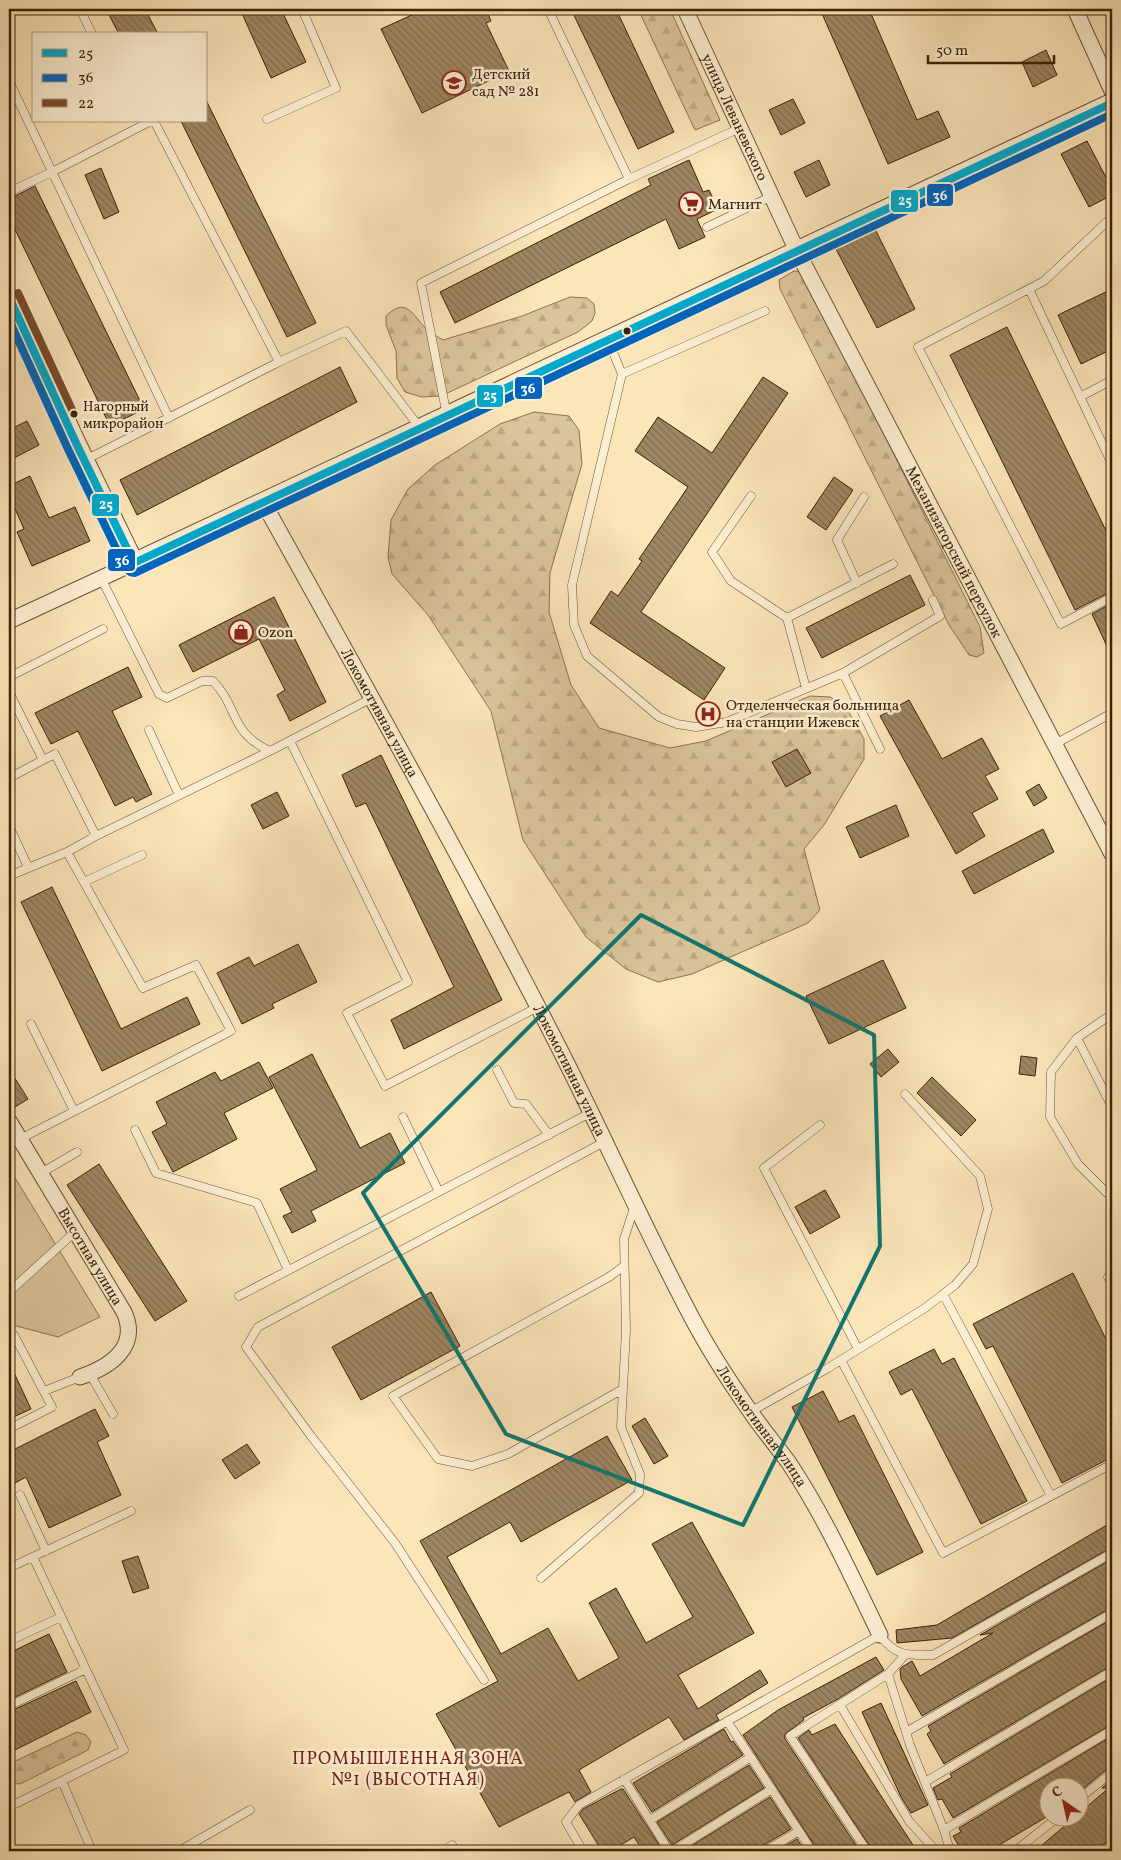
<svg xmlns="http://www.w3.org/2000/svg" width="1121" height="1860" font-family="Vollkorn,serif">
  <defs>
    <pattern id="forest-firs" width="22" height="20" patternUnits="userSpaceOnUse" patternTransform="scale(1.25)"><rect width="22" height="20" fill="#dbc49b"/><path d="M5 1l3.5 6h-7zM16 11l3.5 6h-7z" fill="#bda884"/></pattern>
    <pattern id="building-back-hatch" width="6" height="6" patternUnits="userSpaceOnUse" patternTransform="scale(1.25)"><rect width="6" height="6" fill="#9f8763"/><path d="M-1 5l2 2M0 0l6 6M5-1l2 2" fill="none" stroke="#836e50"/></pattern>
  </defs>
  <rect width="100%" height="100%" fill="#fbe5b9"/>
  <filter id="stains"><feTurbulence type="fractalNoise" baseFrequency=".004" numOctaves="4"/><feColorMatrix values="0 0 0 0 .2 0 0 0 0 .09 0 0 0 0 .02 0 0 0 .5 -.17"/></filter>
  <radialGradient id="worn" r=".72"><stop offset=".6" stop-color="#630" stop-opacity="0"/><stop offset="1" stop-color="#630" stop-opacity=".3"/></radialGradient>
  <path fill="#dbc49b" stroke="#8c7350" d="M9 1168 100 1317 58 1337 9 1324Z"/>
  <path fill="url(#forest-firs)" stroke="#8c7350" d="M638 9H670L720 120 695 130Z
    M794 271 803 272 980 627 984 653 977 657 969 655 949 625 780 289 779 280Z
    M570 297 587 298 594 304 595 313 592 321 578 332 441 396 422 397 405 392 397 378 396 351 386 325V316C406 296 413 315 426 329 430 333 437 336 443 340L522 316Z
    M534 412 569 416 579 430 582 464 550 573 549 612 571 685 599 728 670 748 706 741 810 696 830 697 846 707 864 739V759L824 825 804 849 820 910 808 923 692 974 658 982 626 969 586 937 523 840 491 711 428 615 392 574 388 557 391 520 408 489 435 465 500 424Z
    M77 1732 86 1735 91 1742 88 1750 20 1784 9 1783V1764Z"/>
  <path fill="url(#building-back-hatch)" stroke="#3c2206" d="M106 9H145L158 34H119Z
    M240 9H281L306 62 271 78Z
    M425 9H486L491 21 486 23 509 71 422 113 381 29Z
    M571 9H616L674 132 638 149Z
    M820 9H869L917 120 938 111 950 137 888 164Z
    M1046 50 1057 75 1033 87 1022 62Z
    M793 99 805 123 781 135 769 110Z
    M206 100 316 323 287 337 181 121H206Z
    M1087 141 1112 189V195L1089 207 1061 154Z
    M689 160 703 192 709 190 718 209 697 219 705 237 679 249 666 219 455 323 440 292 651 185 648 179Z
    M819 160 830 185 806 197 794 172Z
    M101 168 119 212 104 219 85 175Z
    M35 186 144 409 110 426 9 217V199Z
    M875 229 915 309 877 328 836 249Z
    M1112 289V349L1081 364 1058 315Z
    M1007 327 1112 543V591L1075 610 950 355Z
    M340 367 357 402 137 515 120 480Z
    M763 377 788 393 641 612 725 668 704 700 590 623 611 591 618 596 642 561 639 559 688 487 635 451 658 417 712 453Z
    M27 421 39 445 14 458 9 445V430Z
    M30 476 49 518 75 507 90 541 32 566 17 532 24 529 9 495V486Z
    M834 477 853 490 826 530 807 517Z
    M910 575 925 605 822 658 806 628Z
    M274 597 326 702 290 721 277 695 285 690 259 639 193 672 179 645Z
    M1112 603V657L1092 614Z
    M128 667 142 697 112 711 152 794 136 802 133 797 115 806 78 731 51 744 35 713Z
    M909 700 942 759 982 738 999 769 985 776 998 799 972 813 985 836 956 854 880 716Z
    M797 749 811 773 786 787 772 762Z
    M381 755 502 1000 404 1049 391 1020 454 987 366 803 356 807 342 775Z
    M1039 784 1047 798 1034 806 1026 792Z
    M277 792 289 816 263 829 251 805Z
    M896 805 909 836 860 858 846 827Z
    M1043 829 1054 852 974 894 962 871Z
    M52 887 121 1029 187 997 200 1024 102 1071 21 902Z
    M298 944 317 982 272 1004 274 1008 242 1024 217 973 249 957 254 966Z
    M883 960 906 1008 829 1044 806 996Z
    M888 1049 899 1062 881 1077 870 1064Z
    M312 1054 360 1148 390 1133 405 1163 311 1211 316 1221 292 1233 283 1216 292 1212 280 1189 317 1170 269 1077Z
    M1021 1056 1037 1058 1035 1076 1019 1074Z
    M259 1062 273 1088 224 1113 237 1139 173 1172 152 1132 167 1124 156 1102 215 1072 221 1081Z
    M9 1069 28 1099 15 1107 9 1097Z
    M932 1077 976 1120 961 1136 917 1093Z
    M99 1164 187 1301 155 1321 67 1185Z
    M825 1190 840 1217 810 1234 795 1207Z
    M1073 1273 1112 1351V1457L1062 1483 993 1346 986 1349 973 1324Z
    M431 1292 460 1346 361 1400 332 1347Z
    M934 1349 942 1364 954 1358 1027 1501 981 1524 912 1389 901 1395 889 1372Z
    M9 1362 31 1409 9 1419Z
    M823 1391 839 1422 854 1415 923 1552 877 1575 792 1407Z
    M95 1409 109 1436 97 1442 121 1495 49 1528 26 1477 15 1483 9 1471V1452Z
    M645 1418 668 1456 654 1464 632 1426Z
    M607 1436 632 1480 521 1542 510 1522 447 1557 501 1654 548 1628 578 1681 619 1658 589 1603 616 1588 646 1643 693 1617 652 1544 692 1522 754 1633 678 1675 698 1709 760 1670 768 1683 716 1715 719 1720 684 1740 669 1717 579 1770 591 1792 575 1802 569 1792 499 1827 436 1714 498 1681 420 1541Z
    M247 1444 260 1463 235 1479 222 1460Z
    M1112 1522V1547L952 1638 897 1643 896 1630 937 1625Z
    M138 1556 149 1588 133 1593 122 1561Z
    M1112 1559V1607L922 1716 901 1679 900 1669 902 1667 912 1661 920 1676 993 1633 980 1635Z
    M1112 1619V1665L944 1764 927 1734 931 1731 928 1726Z
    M49 1634 67 1672 9 1700V1653Z
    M876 1657 884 1670 838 1699 803 1718 804 1720 785 1734V1739L860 1851H818L743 1735 778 1710Z
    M1112 1677V1724L953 1818 942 1799 938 1800 933 1788 952 1777 950 1774Z
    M76 1681 91 1712 9 1753V1712Z
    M881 1703 928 1805 911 1813 901 1797 862 1712Z
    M835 1724 892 1813 917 1851H873L798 1738 809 1730 812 1735Z
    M724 1729 731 1742 733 1741 743 1755 652 1812 633 1783Z
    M1112 1736V1766L1108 1768 1084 1788H1048V1816L989 1851H962L953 1836 961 1832 959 1828Z
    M749 1765 764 1788 672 1845 657 1822Z
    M1112 1779V1838L1099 1847 1097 1851H1035L1074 1818H1078V1814L1109 1788H1102Z
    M621 1789H623L663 1851H643L634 1837 611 1851H602L579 1814 583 1809Z
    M770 1797 791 1829 762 1846 759 1851H683Z
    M797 1839 805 1851H776Z"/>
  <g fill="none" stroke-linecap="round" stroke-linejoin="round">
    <g stroke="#6c5333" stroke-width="9">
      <path id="service" d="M80 9 92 34
        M548 9 629 179
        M9 81 169 418
        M267 119 336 88 302 9
        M9 192 52 172 151 121
        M1112 217 1044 281 918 347 1061 624 1112 597
        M707 227 772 196
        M1029 289 1112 464
        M608 340 622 374 572 585 574 625 587 656 659 717 677 724 696 727 727 722 843 673 880 749
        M279 362 346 331 420 428
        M622 374 765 311
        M1080 397 1112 380
        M447 416 421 283 629 179 740 128
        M85 460 279 362 154 121
        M751 496 712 552 731 581 787 618
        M101 578 159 694 167 698 202 681H213C239 708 229 732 270 751L372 698
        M857 583 837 540 864 497
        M843 673 940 616 933 600
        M9 677 103 629
        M806 688 787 618 893 564
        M9 692 43 760 9 778
        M149 730 179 795
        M290 741 408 982 347 1013 385 1086 538 1007
        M1055 744 1112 713
        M43 760 55 754 96 836
        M9 826 28 867
        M67 852 96 836 270 751
        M9 876 67 852 143 988 196 965 231 1031 20 1139
        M84 882 142 855
        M1112 1014 1077 1038 1051 1072 1050 1117 1078 1164 1107 1193 1112 1190
        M31 1024 74 1111
        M1077 1038 1112 1107
        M497 1070 514 1103 526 1104 549 1135
        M403 1117 439 1192
        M820 1125 764 1168 858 1349
        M135 1130 156 1173 257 1203 288 1270
        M41 1173 77 1152
        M1108 1277 1112 1285
        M9 1292 76 1231
        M943 1294 1051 1496
        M239 1296 592 1112
        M9 1334 14 1335 52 1407 9 1429
        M841 1360 943 1553 1112 1464
        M90 1374 113 1414
        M623 1389 508 1454 472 1466 438 1459 393 1396 609 1277 624 1266
        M44 1391 80 1377
        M750 1412 828 1368 925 1308 955 1285 973 1264 988 1209 980 1176 905 1094
        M20 1495 46 1551
        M9 1568 131 1511
        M541 1578 639 1493 640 1474 621 1427 626 1330 624 1239 635 1205
        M9 1641 61 1617
        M888 1674 910 1745 944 1830 950 1851
        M484 1680 395 1543 311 1436 246 1347 258 1327 606 1141
        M840 1705 909 1821 936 1851
        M9 1706 86 1669
        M727 1721 812 1851
        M906 1732 1112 1613
        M624 1779 669 1851
        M62 1781 92 1851
        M925 1782 1112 1671
        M1078 1800 1112 1772
        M9 1807 124 1750 33 1557
        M650 1820 751 1757
        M944 1830 1112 1730
        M179 1851 250 1810
        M444 1851 452 1845 456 1851
        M583 1851 566 1822 579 1805 880 1635C895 1657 909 1655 933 1655L1112 1553
        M673 1851 772 1789
        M765 1851 799 1831
        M867 1851 790 1736 888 1674 905 1655
        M1015 1851 1057 1818
        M1103 1851 1112 1843"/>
    </g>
    <g stroke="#6c5333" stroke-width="17">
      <g id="minor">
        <path id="s1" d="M685 9 797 251 1112 854"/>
        <path d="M1075 9 1112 91"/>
        <path id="s2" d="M263 502C362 680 461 857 554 1038 602 1131 643 1226 692 1318 709 1350 729 1381 750 1411 762 1429 776 1445 789 1463 825 1517 852 1577 880 1635"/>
        <path d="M9 621 134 563"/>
        <path id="s3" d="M9 1121 124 1312C140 1347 110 1367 80 1377"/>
      </g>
    </g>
    <g stroke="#6c5333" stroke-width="21">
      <path id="tertiary" d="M9 297 76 443 134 563 1112 103"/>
    </g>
    <use href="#service" stroke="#fceed2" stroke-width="8"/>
    <use href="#minor" stroke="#fceed2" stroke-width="15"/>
    <use href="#tertiary" stroke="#fceed2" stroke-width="19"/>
    <g stroke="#fceed2" stroke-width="11">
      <path id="bus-1" d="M9 297 76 443 134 563 1112 103"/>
    </g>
    <g stroke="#fceed2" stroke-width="11">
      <path id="bus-2" d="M9 320 67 447 125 567 130 572 135 573 1112 114"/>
    </g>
    <g stroke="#fceed2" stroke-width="11">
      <path id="bus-3" d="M18 293 74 414"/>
    </g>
    <use href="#bus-1" stroke="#00a9ce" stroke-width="8"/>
    <use href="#bus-2" stroke="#0065bd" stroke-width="8"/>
    <use href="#bus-3" stroke="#7a4b2a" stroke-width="8"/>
  </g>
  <path fill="none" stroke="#0f766e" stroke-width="4" stroke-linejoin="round" d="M641 915 874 1035 880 1246 743 1525 506 1434 363 1193Z"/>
  <defs>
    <g id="school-ring" transform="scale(1.25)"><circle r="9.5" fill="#fceed2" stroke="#8f2418" stroke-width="1.5"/><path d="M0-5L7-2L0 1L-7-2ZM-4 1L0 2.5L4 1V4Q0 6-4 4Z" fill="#8f2418"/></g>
    <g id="supermarket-ring" transform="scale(1.25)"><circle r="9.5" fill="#fceed2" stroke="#8f2418" stroke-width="1.5"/><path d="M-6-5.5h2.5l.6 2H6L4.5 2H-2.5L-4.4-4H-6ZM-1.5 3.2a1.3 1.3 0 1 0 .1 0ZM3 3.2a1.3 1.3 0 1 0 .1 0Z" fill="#8f2418"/></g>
    <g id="shop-ring" transform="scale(1.25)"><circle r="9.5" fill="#fceed2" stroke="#8f2418" stroke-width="1.5"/><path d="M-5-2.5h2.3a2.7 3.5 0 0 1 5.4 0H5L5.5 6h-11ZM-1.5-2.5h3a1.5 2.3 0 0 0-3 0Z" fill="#8f2418"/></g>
    <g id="hospital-ring" transform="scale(1.25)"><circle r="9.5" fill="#fceed2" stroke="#8f2418" stroke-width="1.5"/><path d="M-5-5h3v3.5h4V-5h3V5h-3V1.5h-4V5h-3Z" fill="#8f2418"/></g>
  </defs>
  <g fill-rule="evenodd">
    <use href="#school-ring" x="454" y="83"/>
    <use href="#supermarket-ring" x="691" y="204"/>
    <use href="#shop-ring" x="241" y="632"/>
    <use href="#hospital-ring" x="708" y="714"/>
  </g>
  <g fill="#3c2206" stroke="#fceed2" stroke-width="2">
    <circle cx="627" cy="331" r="4.5"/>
    <circle cx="74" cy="414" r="4.5"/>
  </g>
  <g text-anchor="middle" stroke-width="5" stroke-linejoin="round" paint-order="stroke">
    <g font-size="14" fill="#3c2206" stroke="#fceed2" text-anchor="start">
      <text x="83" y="411">Нагорный<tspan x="83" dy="17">микрорайон</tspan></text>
    </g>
    <g font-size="15" fill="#3c2206" stroke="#fceed2" text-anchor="start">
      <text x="472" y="79">Детский<tspan x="472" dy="17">сад № 281</tspan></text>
      <text x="708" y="209">Магнит</text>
      <text x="258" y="637">Ozon</text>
      <text x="726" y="710">Отделенческая больница<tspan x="726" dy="17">на станции Ижевск</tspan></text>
    </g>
    <g font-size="15" fill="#3c2206" stroke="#fceed2">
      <text dy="5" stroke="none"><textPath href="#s1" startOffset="119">улица Леваневского</textPath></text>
      <text dy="5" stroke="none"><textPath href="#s1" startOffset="606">Механизаторский переулок</textPath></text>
      <text dy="5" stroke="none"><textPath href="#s2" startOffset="241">Локомотивная улица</textPath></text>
      <text dy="5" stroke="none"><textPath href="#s2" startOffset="646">Локомотивная улица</textPath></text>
      <text dy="5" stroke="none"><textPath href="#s3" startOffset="158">Высотная улица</textPath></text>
      <text dy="5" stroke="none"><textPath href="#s2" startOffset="1051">Локомотивная улица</textPath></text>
    </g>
    <g font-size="18" letter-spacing="1" fill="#7a1f14" stroke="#fceed2">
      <text x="408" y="1764">ПРОМЫШЛЕННАЯ ЗОНА<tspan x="408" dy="21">№1 (ВЫСОТНАЯ)</tspan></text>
    </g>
  </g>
  <g stroke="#fceed2" stroke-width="2">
    <rect x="926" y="183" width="28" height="24" rx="5" fill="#0065bd"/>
    <rect x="890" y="189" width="29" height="24" rx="5" fill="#00a9ce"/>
    <rect x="514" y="376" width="29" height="24" rx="5" fill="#0065bd"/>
    <rect x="476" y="384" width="28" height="24" rx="5" fill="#00a9ce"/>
    <rect x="91" y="493" width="29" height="24" rx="5" fill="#00a9ce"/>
    <rect x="107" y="548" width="29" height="24" rx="5" fill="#0065bd"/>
  </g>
  <g font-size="14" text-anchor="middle" font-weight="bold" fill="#fff">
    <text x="940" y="200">36</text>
    <text x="905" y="205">25</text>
    <text x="528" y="393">36</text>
    <text x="490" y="400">25</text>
    <text x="106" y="509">25</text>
    <text x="122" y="565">36</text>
  </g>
  <rect width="1121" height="1860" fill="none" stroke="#fbe5b9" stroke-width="30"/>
  <rect x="10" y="10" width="1101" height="1840" fill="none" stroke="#3c2206" stroke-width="2.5"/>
  <rect x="15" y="15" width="1091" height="1830" fill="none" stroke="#3c2206"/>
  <rect x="32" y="32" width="175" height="90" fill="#fceed2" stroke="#af9c80"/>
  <rect x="42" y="49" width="25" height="8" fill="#00a9ce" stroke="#af9c80"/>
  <text x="78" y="58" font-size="15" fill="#3c2206">25</text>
  <rect x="42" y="74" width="25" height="8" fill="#0065bd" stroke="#af9c80"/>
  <text x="78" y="82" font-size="15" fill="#3c2206">36</text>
  <rect x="42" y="99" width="25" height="8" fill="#7a4b2a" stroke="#af9c80"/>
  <text x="78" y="108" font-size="15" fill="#3c2206">22</text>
  <g transform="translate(1064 1802) rotate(326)"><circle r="24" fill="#fceed2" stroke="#af9c80"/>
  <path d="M0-4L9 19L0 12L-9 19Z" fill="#8f2418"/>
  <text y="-8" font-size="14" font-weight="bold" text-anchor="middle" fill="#3c2206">С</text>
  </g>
  <path d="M928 55v8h126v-8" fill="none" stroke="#3c2206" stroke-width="2.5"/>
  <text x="936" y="55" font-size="15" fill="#3c2206" stroke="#fceed2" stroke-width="4" paint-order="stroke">50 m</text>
  <rect width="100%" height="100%" filter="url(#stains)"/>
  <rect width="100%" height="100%" fill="url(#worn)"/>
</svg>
